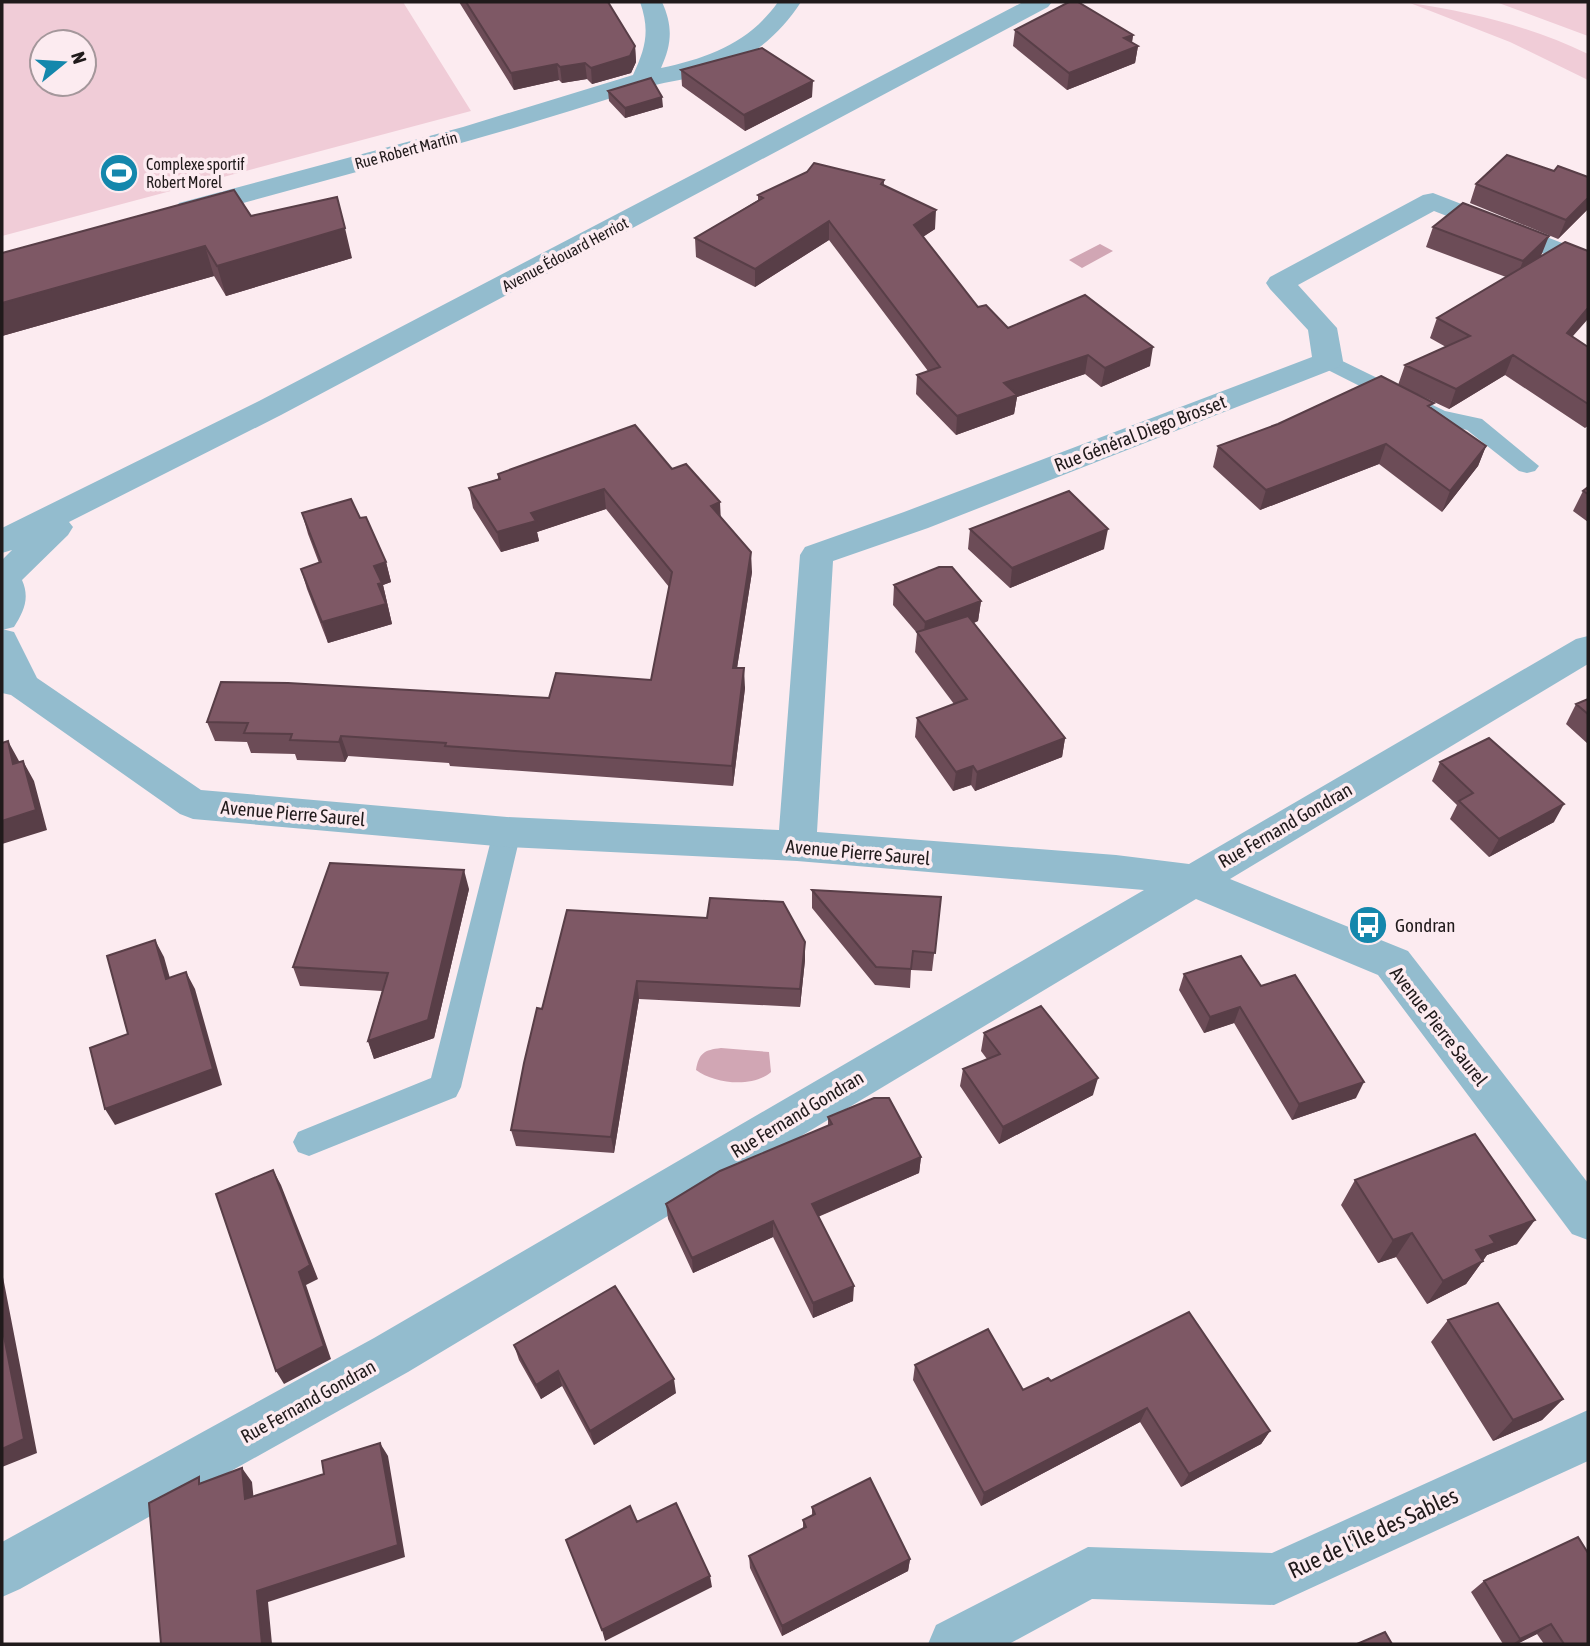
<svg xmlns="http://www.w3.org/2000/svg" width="1590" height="1646" font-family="'Asap Condensed',sans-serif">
  <rect width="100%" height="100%" fill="#fcebf0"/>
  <path fill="#f0ccd7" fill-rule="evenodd" d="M2 2H403L471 111 2 236ZM42 42H84V84H42Z
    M1496 2H1588V36Z
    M1410 3C1472 12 1532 27 1588 54V80L1510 42Z"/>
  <path fill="#d1a6b4" d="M1100 244 1113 251 1082 268 1069 260Z
    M721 1048 769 1052 771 1072C753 1088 715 1084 696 1070 699 1053 704 1050 721 1048Z"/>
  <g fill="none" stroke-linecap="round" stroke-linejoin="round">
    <path fill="#93bcce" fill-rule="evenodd" d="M1328 354 1445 411 1482 419 1539 466 1535 471 1527 473 1519 471 1467 430 1431 422 1320 366 1317 361 1320 356Z
      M507 821 517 824 521 832 461 1087 456 1097 309 1156 298 1152 293 1142 298 1132 431 1078 493 832 497 824Z"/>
    <path fill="#93bcce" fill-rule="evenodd" d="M640 2H662C673 26 672 44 661 68 708 58 749 43 778 2H801C784 28 763 48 735 63 704 79 666 80 633 91 490 138 344 175 199 215L189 217 179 215 175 209 179 203 463 127 633 75C646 48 650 30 640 2Z
      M1433 193 1588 253V271L1434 211 1298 285 1337 328 1343 361 1339 367 928 528 833 561 817 832 1116 855 1189 864 1576 639 1588 636V664L1230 879 1408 951 1588 1183V1240L1572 1234 1378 975 1196 899 408 1372 20 1589 2 1597V1542L374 1338 1144 890 797 861 507 847 193 819 180 814 11 695 2 693V629L14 632 37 678 201 790 507 817 779 830 800 555 805 547 904 512 1312 357 1308 330 1270 289 1266 283 1270 277 1423 195Z
      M1588 1410V1461L1274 1605 1092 1599 1009 1644H928L936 1625 1088 1547 1272 1553Z"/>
    <path fill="#93bcce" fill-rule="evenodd" d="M1023 2H1052L1048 7 281 415 69 522 73 527 68 535 22 580C30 598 24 611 14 627L2 630V560L12 550 2 553V528L259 401Z"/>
  </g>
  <path fill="#6c4c57" d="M459 2H608L635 46 636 62 631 73 592 84 587 79 562 83 559 80 514 90Z
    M1015 30 1133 35 1132 42 1138 46 1135 63 1067 90 1013 46Z
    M681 70 812 97 745 131 682 86Z
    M608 91 663 107 625 118 609 101Z
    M1554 171 1588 177V209L1558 239 1470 203 1476 184Z
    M884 180V186L935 229 923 237 978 307 1008 328 1150 366 1101 387 1085 374 1017 397 1014 414 956 435 916 394 917 375 928 371 829 240 755 287 696 257 695 238 758 200V195Z
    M251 216 352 258 226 296 214 276 2 336V253Z
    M1433 227 1541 256 1540 257 1572 337 1588 347V426L1585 428 1505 375 1449 409 1413 392 1432 408 1486 446 1478 466 1442 512 1379 464 1260 510 1213 467 1218 446 1398 385 1405 365 1446 347 1430 338 1437 318 1506 277 1426 247Z
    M672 469 721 517 752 572 737 668 745 688 733 786 450 766 449 763 348 756 345 762 297 760 295 754 251 753 247 742 215 741 207 722 549 698 651 680 669 587 606 509 537 532 539 541 501 552 473 508 469 488 498 479V474Z
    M1588 487V522L1573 511 1583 491Z
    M302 513 360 518 386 562 391 582 383 585 392 624 328 643 307 589 301 569 319 563 308 534Z
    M970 529 1104 549 1010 588 968 549Z
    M894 585 981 601 978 621 974 623 1065 738 1062 757 975 791 971 785 953 791 915 737 917 718 954 704 915 652 917 633 893 605Z
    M1588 699V744L1566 724 1576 704Z
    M1440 762 1554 822 1489 857 1450 819 1457 805 1432 781Z
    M469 889 434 1038 374 1059 368 1041 382 991 300 986 293 967Z
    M812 890 941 897 932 971 911 970 910 988 875 985 812 908Z
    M567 910 805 960 800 1007 639 999 614 1153 516 1146 511 1130Z
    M1184 974 1261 986 1356 1098 1292 1120 1234 1023 1204 1033 1179 990Z
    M984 1033 1093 1095 999 1144 960 1086 963 1069 987 1059 981 1051Z
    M828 1117 921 1157 919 1173 818 1217 853 1301 813 1318 773 1237 693 1273 668 1219 666 1204 828 1126Z
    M1355 1180 1517 1244 1487 1255 1466 1284 1427 1304 1396 1257 1378 1263 1341 1205Z
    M1448 1320 1563 1399 1542 1420 1493 1441 1431 1342Z
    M514 1345 676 1393 594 1445 562 1386 541 1399 519 1360Z
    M915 1365 1023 1390 1051 1381 1270 1431 1261 1444 1181 1487 1140 1422 981 1506 913 1380Z
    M812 1507 910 1559 908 1571 782 1636 750 1568 749 1556 803 1529V1520L812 1516Z
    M1484 1581 1588 1644H1544L1537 1634 1517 1644H1503L1471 1592Z"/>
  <path fill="#583e47" d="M1133 35 1131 49 1138 46 1135 63 1067 90 1069 73 1124 38Z
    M635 46 636 62 631 73 592 84 591 68Z
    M585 63 587 79 562 83 560 67Z
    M557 64 559 80 514 90 511 73Z
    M813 81 812 97 745 131 744 115Z
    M662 97 663 107 625 118V108Z
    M1588 198V209L1558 239 1566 220Z
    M936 210 935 229 913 243 914 225Z
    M829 221V240L755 287V269Z
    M345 228 352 258 226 296 217 266Z
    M1549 236 1541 256 1515 281 1523 261Z
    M205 246 214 276 2 336V303Z
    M1588 308V319L1558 353 1567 333Z
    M1153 347 1150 366 1101 387 1105 368Z
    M1088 355 1085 374 1017 397 1014 414 956 435 957 416 1004 383Z
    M1513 355 1505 375 1449 409 1456 389Z
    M1386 444 1379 464 1260 510 1266 490Z
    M1486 446 1478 466 1442 512 1450 491Z
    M604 489 606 509 537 532 539 541 501 552 497 532 531 513Z
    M720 502 721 522 711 506Z
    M1108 529 1104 549 1010 588 1012 568Z
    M751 552 752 572 734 687 733 668Z
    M386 562 391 582 383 585 392 624 328 643 322 622 374 566Z
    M981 601 978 621 923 641 925 622Z
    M744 668 745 688 733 786 732 766Z
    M341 736 348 756 345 762 339 742Z
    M1065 738 1062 757 975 791 977 772Z
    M8 741 19 761 24 784 13 764Z
    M23 761 34 781 47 830 2 844V821Z
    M973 766 971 785 953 791 956 772Z
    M1564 804 1554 822 1489 857 1499 839Z
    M464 870 469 889 434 1038 374 1059 368 1041Z
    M155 940 164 957 175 996 166 979Z
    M805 942V960L800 1007V989Z
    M186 972 195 989 222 1085 115 1125 105 1109Z
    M637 981 639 999 614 1153 611 1137Z
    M1240 1007 1234 1023 1204 1033 1210 1017Z
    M1098 1078 1093 1095 999 1144 1003 1127Z
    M1364 1082 1356 1098 1292 1120 1299 1104Z
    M921 1157 919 1173 812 1219V1204Z
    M273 1170 281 1185 318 1279 306 1285 331 1359 284 1384 276 1371 299 1272Z
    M1535 1220 1517 1244 1487 1255 1466 1284 1427 1304 1443 1281 1490 1236Z
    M773 1221V1237L693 1273 692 1258Z
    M1412 1233 1396 1257 1378 1263 1393 1240Z
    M2 1272 37 1453 2 1467Z
    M854 1286 853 1301 813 1318V1303Z
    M558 1371 562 1386 541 1399 536 1385Z
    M674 1379 676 1393 594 1445 590 1431Z
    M1563 1399 1542 1420 1493 1441 1513 1420Z
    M1147 1408 1140 1422 981 1506 984 1493Z
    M1270 1431 1261 1444 1181 1487 1189 1474Z
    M380 1443 388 1456 405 1557 268 1602 272 1644H262L257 1591Z
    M242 1468 252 1482 255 1512 245 1499Z
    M910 1559 908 1571 782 1636V1626Z
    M710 1576 712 1587 605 1641 602 1630Z
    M2 1601 3 1603 2 1634Z
    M1551 1624 1537 1634 1517 1644H1513L1520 1639Z"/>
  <path fill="#7e5865" stroke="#583e47" stroke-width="2" d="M466 2H608L635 46 630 56 591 68 585 63 560 67 557 64 511 73Z
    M1069 2H1078L1133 35 1124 38 1138 46 1069 73 1015 30Z
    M762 48 813 81 744 115 681 70Z
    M651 78 662 97 625 108 608 91Z
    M1507 155 1554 171 1558 166 1588 177V198L1566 220 1476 184Z
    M814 163 884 180 881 184 936 210 914 225 978 307 986 305 1008 328 1085 295 1153 347 1105 368 1088 355 1004 383 1017 395 957 416 917 375 940 367 829 221 755 269 695 238 763 198 758 195 807 172Z
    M234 190 251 216 337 197 345 228 217 266 205 246 2 303V253Z
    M1463 203 1549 236 1523 261 1433 227Z
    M1565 242 1588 251V308L1567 333 1588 347V404L1513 355 1456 389 1405 365 1470 336 1437 318Z
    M1381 376 1434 403 1428 406 1486 446 1450 491 1386 444 1266 490 1218 446 1278 424Z
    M635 425 672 469 686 464 720 502 711 506 751 552 733 668H744L732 766 445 746 446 743 341 736 339 742 290 740 292 734 244 733 248 723 207 722 221 682 288 683 549 698 556 673 651 680 672 572 604 489 531 513 536 521 497 532 469 488 500 479 498 474Z
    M1588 487V494L1583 491Z
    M1069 491 1108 529 1012 568 970 529Z
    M351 499 360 518 366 517 386 562 374 566 382 583 378 584 386 604 322 622 301 569 321 562 302 513Z
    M939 567H952L981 601 925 622 894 585Z
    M968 616 1065 738 977 772 973 766 956 772 917 718 967 699 917 632Z
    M1588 699V714L1576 704Z
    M1489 738 1564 804 1499 839 1459 801 1473 793 1440 762Z
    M8 741 13 764 23 761 36 810 2 821V743Z
    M330 863 464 870 428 1020 368 1041 388 973 293 967Z
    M812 890 941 897 935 953 913 951 911 969 876 967Z
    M710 898 783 902 805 942 800 989 637 981 611 1137 511 1130 524 1063 537 1008 542 1009 567 910 707 918Z
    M155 940 166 979 186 972 213 1069 105 1109 90 1048 128 1034 107 956Z
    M1241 956 1261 986 1295 975 1364 1082 1299 1104 1240 1007 1210 1017 1184 974Z
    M1041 1006 1098 1078 1003 1127 963 1069 1000 1054 984 1033Z
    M874 1098H889L921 1157 812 1204 854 1286 813 1303 773 1221 692 1258 666 1204 720 1171 832 1124 828 1117Z
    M1475 1134 1535 1220 1490 1236 1495 1243 1476 1250 1483 1261 1443 1281 1412 1233 1393 1240 1355 1180Z
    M273 1170 310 1265 299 1272 324 1346 276 1371 216 1194Z
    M615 1286 674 1379 590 1431 558 1371 536 1385 514 1345Z
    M1498 1303 1563 1399 1513 1420 1448 1320Z
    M1189 1312 1270 1431 1189 1474 1147 1408 984 1493 915 1365 988 1329 1023 1390 1048 1378 1051 1381Z
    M2 1326 24 1439 2 1449Z
    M380 1443 398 1545 257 1591 262 1644H161L149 1503 199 1477V1484L242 1468 245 1499 324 1474 322 1461Z
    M870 1478 910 1559 782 1626 749 1556 806 1527 803 1520 815 1514 812 1507Z
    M676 1503 710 1576 602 1630 566 1540 630 1506 637 1522Z
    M1578 1537 1588 1553V1644H1564L1551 1624 1520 1639 1484 1581Z
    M1385 1632 1392 1644H1357Z"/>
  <defs>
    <g id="stadium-disc" transform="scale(2.0125)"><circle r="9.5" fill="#1487ac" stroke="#fcebf0"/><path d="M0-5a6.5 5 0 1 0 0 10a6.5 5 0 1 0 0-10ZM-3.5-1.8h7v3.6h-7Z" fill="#fff"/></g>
    <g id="bus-disc" transform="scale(2.0125)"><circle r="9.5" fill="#1487ac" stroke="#fcebf0"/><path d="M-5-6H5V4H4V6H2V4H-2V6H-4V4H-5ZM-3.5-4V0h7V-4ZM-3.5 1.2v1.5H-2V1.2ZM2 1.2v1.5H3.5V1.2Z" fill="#fff"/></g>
  </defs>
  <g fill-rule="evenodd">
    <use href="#stadium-disc" x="119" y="173"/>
    <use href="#bus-disc" x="1368" y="925"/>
  </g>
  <g text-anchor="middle" stroke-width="7" stroke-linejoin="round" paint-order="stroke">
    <g font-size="16" fill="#201a1b" stroke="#fcebf0">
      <text transform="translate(406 150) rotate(-15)" y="6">Rue Robert Martin</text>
      <text transform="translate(565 254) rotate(-28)" y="6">Avenue Édouard Herriot</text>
    </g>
    <g font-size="16" fill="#201a1b" stroke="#fcebf0" text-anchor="start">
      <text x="146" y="170">Complexe sportif<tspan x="146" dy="18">Robert Morel</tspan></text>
    </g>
    <g font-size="19" fill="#201a1b" stroke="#fcebf0">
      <text transform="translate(1140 433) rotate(-21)" y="7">Rue Général Diego Brosset</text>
      <text transform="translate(293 813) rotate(5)" y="7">Avenue Pierre Saurel</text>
      <text transform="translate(1285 825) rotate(-30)" y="7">Rue Fernand Gondran</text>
      <text transform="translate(858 852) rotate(5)" y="7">Avenue Pierre Saurel</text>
      <text transform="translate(1439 1026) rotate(52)" y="7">Avenue Pierre Saurel</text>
      <text transform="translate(797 1114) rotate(-31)" y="7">Rue Fernand Gondran</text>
      <text transform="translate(308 1401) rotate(-29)" y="7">Rue Fernand Gondran</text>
    </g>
    <g font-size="19" fill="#201a1b" stroke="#fcebf0" text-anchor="start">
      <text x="1395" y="932">Gondran</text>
    </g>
    <g font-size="23" fill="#201a1b" stroke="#fcebf0">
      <text transform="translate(1373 1533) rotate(-25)" y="8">Rue de l'Île des Sables</text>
    </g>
  </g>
  <rect width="1590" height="1646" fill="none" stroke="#201a1b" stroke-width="7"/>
  <g transform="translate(63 63) rotate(72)"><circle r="33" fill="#fcebf0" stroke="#a4979b" stroke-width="2"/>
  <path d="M0-5L12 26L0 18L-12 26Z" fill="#1487ac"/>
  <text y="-10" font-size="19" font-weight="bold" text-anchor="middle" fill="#201a1b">N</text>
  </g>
</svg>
